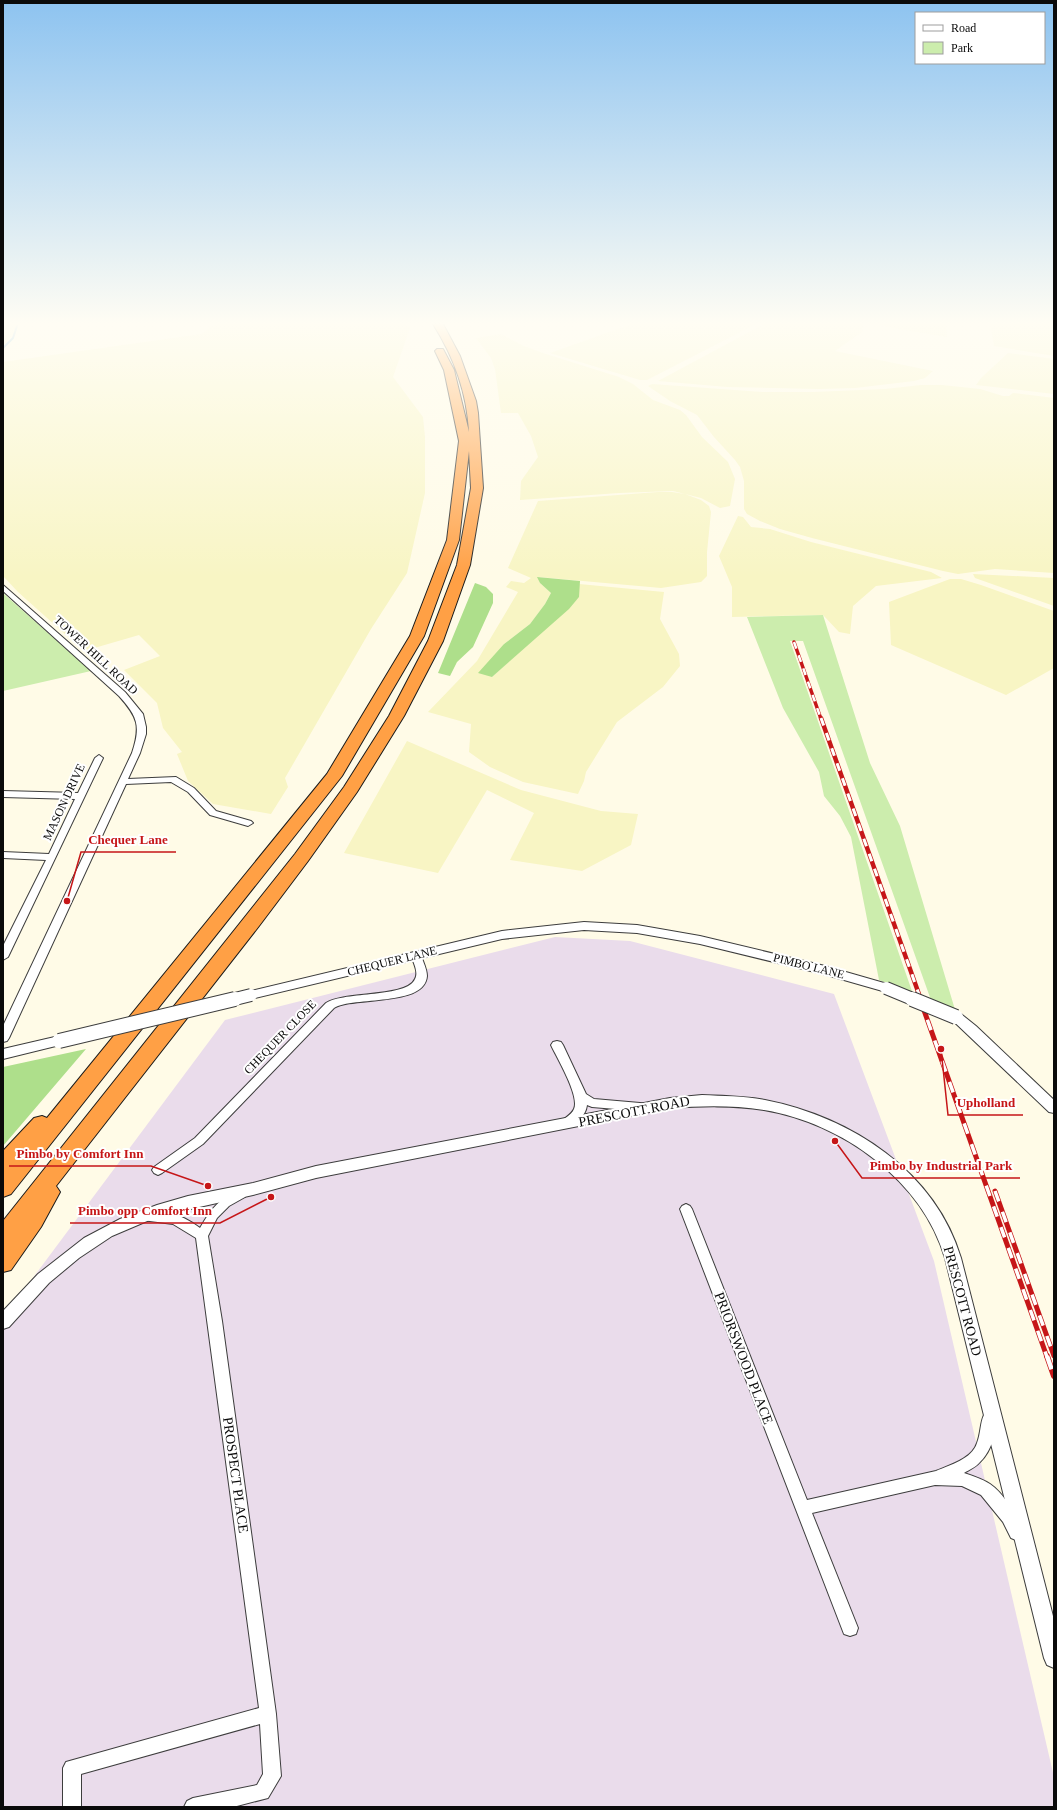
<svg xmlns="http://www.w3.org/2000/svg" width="1057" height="1810" font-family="Georgia,serif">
  <rect width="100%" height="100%" fill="#fffbe7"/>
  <path fill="#eadceb" d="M555 937 630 941 834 994 934 1261 1054 1777V1807H3V1318L225 1020Z"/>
  <path fill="#f8f5c4" d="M3 324H23L16 325 14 333 3 346Z
    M222 324H405L410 328 393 377 423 417 425 437V493L407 573 371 629 285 778 288 787 271 814 213 804 188 781 177 754 182 752 163 728 157 703 124 670 160 656 139 635 84 651 18 592 3 576V362L201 334 212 326Z
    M632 324H756L647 380H640L550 353Z
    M764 324H862L864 326 862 332 835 351 933 371 925 378 914 381 855 388 819 389 727 387 658 381Z
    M877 324H946L947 337 893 328Z
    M990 324H1054V356L994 346Z
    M501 334 524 346 543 353 619 377 633 384 653 400 680 410 686 415 702 437 728 462 735 479 730 506 720 508 701 498 673 491 619 493 520 500 521 481 538 457 531 436 518 413H501L495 369 491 358 476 338Z
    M1008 353 1054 359V394L976 385 981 378Z
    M652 384 762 392H813L885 389 921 385H942L980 389 1003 396H1009L1013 393 1054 398V573L995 569 958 574 943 571 812 538 780 529 760 521 747 514 744 509V481L740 467 735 460 714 437 697 415 670 401 648 386Z
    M658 492H672L685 494 701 500 709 506 711 512 707 552V576L701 582 661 588 538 577 540 583 551 593 545 604 530 624 504 644 492 677 579 597V584L664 592 660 619 679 654 680 666 663 687 617 722 586 772 584 781 578 794 523 782 490 767 469 752 471 724 428 712 477 661 518 592 506 587 511 581 524 583 531 578 508 568 538 501Z
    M738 516 743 517 751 527 770 529 811 542 931 572 942 578 876 586 853 606 850 634 839 632 823 615 732 617V587L719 556Z
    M973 574 1054 578V606L975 578Z
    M950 579H961L981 585 1054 611V668L1006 695 891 645 889 602Z
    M407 741 521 790 601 811 638 814 631 845 582 871 510 860 534 813 487 790 438 873 344 853Z"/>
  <path fill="#ccedad" d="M3 594H4L91 671 3 691Z
    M823 615 870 763 900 826 956 1013 932 1003 803 641H790L913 994 879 980 851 837 840 816 824 796 819 772 783 708 747 617Z"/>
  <path fill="#aedf8b" d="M537 577 580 581 579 597 569 609 492 677 478 673 504 644 530 624 545 604 551 593 540 583Z
    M475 583 486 587 493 594V603L473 647 457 662 450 676 438 673Z
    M86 1049 3 1146V1067Z"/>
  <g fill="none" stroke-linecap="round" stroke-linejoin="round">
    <path stroke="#268cda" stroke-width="2" d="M3 348 13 338 17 326"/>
    <g stroke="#3d3d3d" stroke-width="2">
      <path id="minor" d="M3 585 125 692 143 714 146 727V734L140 753 128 779 176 777 194 788 216 811 251 821 253 823 248 826 210 815 188 792 171 782 126 784 9 1038 7 1041 3 1042V1026L132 753C141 726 138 717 119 696L3 591Z
        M99 755 103 758 8 957 3 960V946L46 860 3 858V852L49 854 75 799 3 797V791L78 793 95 758Z
        M416 952 421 955C423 962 427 969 427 976 425 1007 353 996 334 1008L203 1144 162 1173 158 1175 154 1173 152 1170 154 1167 195 1138 326 1003C345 991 407 998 415 979 419 972 413 962 411 955Z
        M557 1041 561 1042 563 1045 586 1094 594 1099 640 1103 644 1104 646 1107 644 1110 640 1111 592 1107 587 1105C586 1116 572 1131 561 1127L559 1124C563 1118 571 1116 574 1109 580 1096 557 1058 551 1045L553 1042Z
        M241 1189 245 1191 247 1194 245 1197 229 1206 217 1218 208 1236 222 1321 276 1714 281 1776 268 1798 233 1807H184L187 1801 193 1798 257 1785 263 1774 260 1724 81 1774V1807H63V1768L66 1762 259 1708 196 1238 173 1224 142 1220 140 1216 142 1212C161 1206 184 1216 200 1228 210 1210 221 1196 241 1189Z
        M686 1204 690 1206 692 1209 807 1500 936 1471C950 1465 972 1459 977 1443 981 1433 980 1423 984 1415L989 1413 994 1415C1000 1428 990 1453 980 1462 976 1467 969 1470 964 1473 973 1476 982 1479 990 1484 1005 1494 1016 1516 1024 1533L1021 1538 1016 1540 1011 1538 1003 1522 981 1495 962 1486 935 1485 812 1513 858 1628 856 1634 850 1636 844 1634 680 1209 682 1206Z"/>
    </g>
    <g stroke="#3d3d3d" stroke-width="2">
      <path id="tertiary" d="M584 922 637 925 700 936 825 966 891 985 892 988 891 991 886 992 823 974 700 944 637 933 584 930 502 939 251 999 246 998 245 995 246 992 251 991 502 931Z
        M956 1013 961 1014 976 1026 1054 1100V1113L1049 1112 949 1017 951 1014Z
        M59 1036 64 1038 66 1041 64 1044 3 1059V1049Z
        M702 1095C723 1096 744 1096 765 1100 851 1117 935 1171 961 1258L1054 1620V1668L1047 1665 1044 1658 945 1258C922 1180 842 1123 764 1110 732 1105 702 1106 670 1108L316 1178 253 1195 159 1216 112 1236 79 1258 49 1283 9 1327 3 1329V1311L38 1274 84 1238 120 1219 157 1205 188 1196 253 1183 316 1166 670 1098Z"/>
    </g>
    <g stroke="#1b1b1b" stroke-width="2">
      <path id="motorway" d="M433 324H443L460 356 476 401 478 413 483 488 470 565 443 641 404 716 357 792 308 861 259 926 56 1186 60 1192 41 1227 11 1270 3 1272V1221L295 854 344 787 389 716 428 641 457 565 471 488 469 451 459 540 424 636 342 776 11 1194 3 1197V1151L34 1118 42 1116 47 1118 327 774 410 636 447 540 459 441 444 370 435 351 437 349H443L454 370 469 432C467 393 454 357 433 324Z"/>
    </g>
    <use href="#minor" fill="#fff" fill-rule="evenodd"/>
    <use href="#tertiary" fill="#fff" fill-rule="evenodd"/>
    <use href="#motorway" fill="#ffa045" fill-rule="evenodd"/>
    <g stroke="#c61618" stroke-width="3.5">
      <path id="rail-far3" d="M794 642 821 719"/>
    </g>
    <g stroke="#c61618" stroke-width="4.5">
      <path id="rail-far2" d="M821 718 921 1000"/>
    </g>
    <g stroke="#c61618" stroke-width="5">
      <path id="rail-far1" d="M920 999 1047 1357
        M995 1191 1054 1356"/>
    </g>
    <g stroke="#c61618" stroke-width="6">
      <path id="rail" d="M1047 1356 1054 1376"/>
    </g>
    <use href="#rail-far3" stroke="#fff" stroke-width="2.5" stroke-dasharray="7" stroke-linecap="butt"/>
    <use href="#rail-far2" stroke="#fff" stroke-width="3" stroke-dasharray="8" stroke-linecap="butt"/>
    <use href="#rail-far1" stroke="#fff" stroke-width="3.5" stroke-dasharray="11" stroke-linecap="butt"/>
    <use href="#rail" stroke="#fff" stroke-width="4.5" stroke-dasharray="14" stroke-linecap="butt"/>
    <g stroke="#3d3d3d" stroke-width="14" stroke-linecap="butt">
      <path id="tertiary-bridge-far1" d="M886 988 915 1000
        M231 1000 251 995"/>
    </g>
    <g stroke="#3d3d3d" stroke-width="16" stroke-linecap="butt">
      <path id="tertiary-bridge" d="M912 999 956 1017
        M59 1041 235 999"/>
    </g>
    <use href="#tertiary-bridge-far1" stroke="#fff" stroke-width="12"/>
    <use href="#tertiary-bridge" stroke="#fff" stroke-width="14"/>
  </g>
  <linearGradient id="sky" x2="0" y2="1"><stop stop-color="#8dc3f0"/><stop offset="0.56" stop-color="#fffdf4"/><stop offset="1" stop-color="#fffdf4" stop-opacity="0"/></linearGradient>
  <rect width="1057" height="577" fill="url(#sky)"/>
  <g text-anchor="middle" stroke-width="4" stroke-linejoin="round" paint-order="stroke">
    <g font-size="12" fill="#0a0a0a" stroke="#fff">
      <text transform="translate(96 655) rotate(43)" y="4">TOWER HILL ROAD</text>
      <text transform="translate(64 802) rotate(-65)" y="4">MASON DRIVE</text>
      <text transform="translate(392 961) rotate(-14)" y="4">CHEQUER LANE</text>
      <text transform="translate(809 966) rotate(14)" y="4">PIMBO LANE</text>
      <text transform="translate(280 1037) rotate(-46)" y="4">CHEQUER CLOSE</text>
    </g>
    <g font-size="14" fill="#0a0a0a" stroke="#fff">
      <text transform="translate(634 1111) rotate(-11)" y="5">PRESCOTT ROAD</text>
      <text transform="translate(963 1301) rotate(75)" y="5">PRESCOTT ROAD</text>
      <text transform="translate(744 1358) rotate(69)" y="5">PRIORSWOOD PLACE</text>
      <text transform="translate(236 1475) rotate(82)" y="5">PROSPECT PLACE</text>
    </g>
  </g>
  <path fill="none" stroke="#c61618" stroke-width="1.5" d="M67 901L81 852H176M941 1049L948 1115H1023M208 1186L151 1166H9M835 1141L862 1178H1020M271 1197L220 1223H70"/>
  <g fill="#c61618" stroke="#fff" stroke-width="1.5">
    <circle cx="67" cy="901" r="4"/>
    <circle cx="941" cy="1049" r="4"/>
    <circle cx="208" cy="1186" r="4"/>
    <circle cx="835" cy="1141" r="4"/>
    <circle cx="271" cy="1197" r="4"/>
  </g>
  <g font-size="13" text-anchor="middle" font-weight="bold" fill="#c61618" stroke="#fff" stroke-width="4" stroke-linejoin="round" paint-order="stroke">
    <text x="128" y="844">Chequer Lane</text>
    <text x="986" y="1107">Upholland</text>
    <text x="80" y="1158">Pimbo by Comfort Inn</text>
    <text x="941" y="1170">Pimbo by Industrial Park</text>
    <text x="145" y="1215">Pimbo opp Comfort Inn</text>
  </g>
  <rect width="1057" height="1810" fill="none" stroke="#0a0a0a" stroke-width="8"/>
  <rect x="915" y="12" width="130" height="52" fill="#ffffff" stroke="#9d9d9d"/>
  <rect x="923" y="25" width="20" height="6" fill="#ffffff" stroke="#9d9d9d"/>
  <text x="951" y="32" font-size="12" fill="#0a0a0a">Road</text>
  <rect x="923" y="42" width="20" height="12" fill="#ccedad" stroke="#9d9d9d"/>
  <text x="951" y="52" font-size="12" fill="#0a0a0a">Park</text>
</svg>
